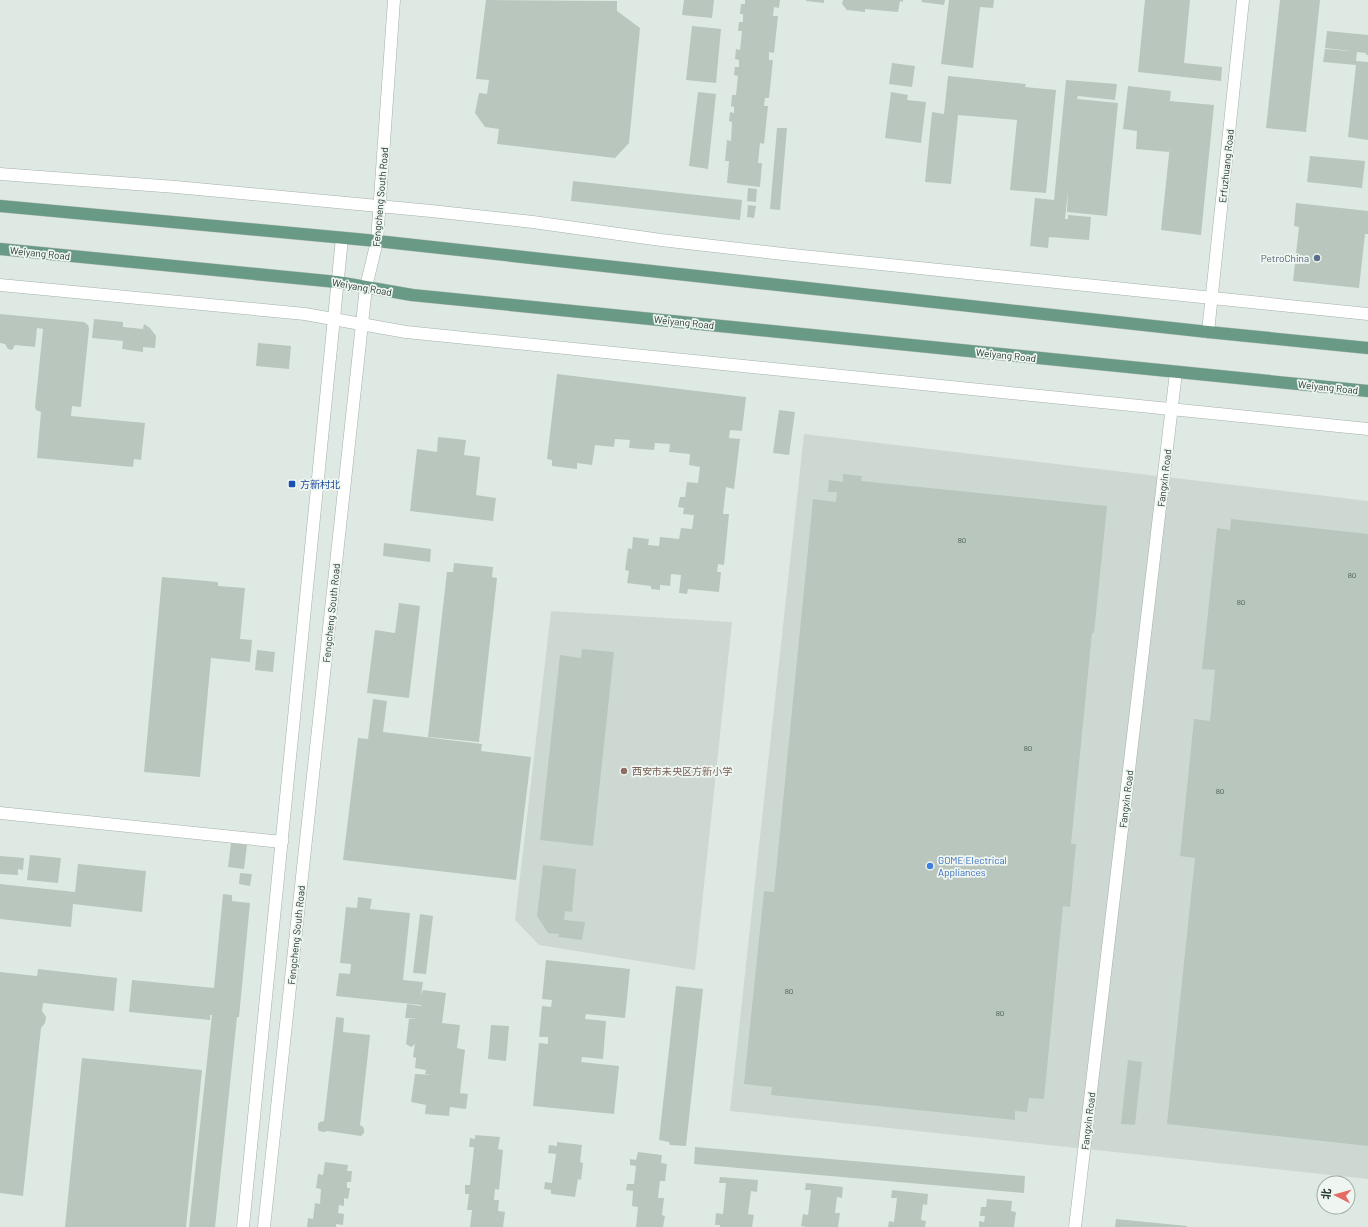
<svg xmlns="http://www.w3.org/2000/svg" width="1368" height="1227" font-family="Barlow,'Noto Sans SC',sans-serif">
  <rect width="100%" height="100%" fill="#dfe9e3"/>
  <path fill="#ced8d2" d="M804 434 1368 501V1179L730 1111Z
    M551 611 732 622 695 970 539 945 515 920Z"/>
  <path fill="#b8c6be" d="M486 0 617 1V11L640 28 629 143 615 158 497 144 499 129 485 127 475 113 479 93 487 94 489 80 476 79Z
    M684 0H714L712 18 682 15Z
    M745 0H780L779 8 774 7 773 16H778L774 53 769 52V60H773L769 98H765L764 106H768L764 144 760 143 758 163H762L760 187 727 183 729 161H725L727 140 731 141 732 122 729 121 730 112 734 113V107L731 106 732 95H736L738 76 734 75 735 67H739V60L735 59 736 49 740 50 742 31H738L739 22H743V14H740L741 4H745Z
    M806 0H824V3L806 1Z
    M843 0H903V2L900 1 898 12 865 9V12L847 10 842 4Z
    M922 0H945L944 5 921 2Z
    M949 0H994L993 8 980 7 973 68 941 64Z
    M1145 0H1190L1184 63 1222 67 1221 81 1138 72Z
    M1280 0H1320L1306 132 1266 128Z
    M692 26 721 29 716 83 686 80Z
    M1327 31 1368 35V55H1366V53L1357 52 1356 61 1368 62V140L1348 137 1356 65 1323 62 1325 49 1351 51 1325 48Z
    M892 63 915 66 912 87 889 84Z
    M948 76 1026 84 1025 87 1056 90 1046 193 1010 190 1017 120 958 115 951 184 925 182 932 112 944 114Z
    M1066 80 1117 84 1115 100 1078 96 1077 99 1118 103 1107 216 1067 212 1068 191 1065 219H1068V215L1091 217 1089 240 1049 237 1048 248 1030 246 1035 198 1054 200Z
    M1128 86 1171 91 1170 101 1214 105 1201 235 1161 230 1170 145 1169 152 1136 149 1137 131 1123 129Z
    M698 92 716 94 708 169 689 166Z
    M891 92 908 95 907 100 926 102 921 143 885 138Z
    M777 128H787L780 210 770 209Z
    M1310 156 1365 161 1362 188 1307 182Z
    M573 181 742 200 740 220 571 201Z
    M748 188 757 189 756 202 747 201Z
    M1296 203 1368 211V234H1365L1359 288 1293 281 1299 227 1294 226Z
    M748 205 756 206 754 218 747 217Z
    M0 314 84 322 88 325 89 329 81 407 72 406 71 416 145 423 141 460 134 459 133 467 37 458 41 412 36 410 35 407 43 329 37 328 35 347 15 345 12 350 8 349 5 344 0 343Z
    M94 319 123 322V327L143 329 144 324 150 328 156 336 155 348 143 347V352L122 349 123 341 92 338Z
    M258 343 291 346 289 369 256 366Z
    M557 374 746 397 742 431 730 430 729 438 740 439 734 489 726 487 723 514H729L724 565 718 564 717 572H721L719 592 688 589 687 594 679 593 681 575 671 574 670 586 660 585V590L651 589V586L627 583 629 571 625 570 628 548 632 549 633 537 649 539 648 545 659 546 660 537 679 539 681 528 692 529 694 515 683 514 684 508 678 507 680 497H685L687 482 698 483 700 467 689 465 690 454 669 452 670 444 655 443 654 450 629 448 630 440 615 439 614 447 595 445 592 465 577 463V469L552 466V460L547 459Z
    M779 410 795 412 789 455 773 453Z
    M438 437 466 440 464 455 480 457 476 495 496 498 493 521 410 511 417 449 437 452Z
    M843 474 862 476 861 481 1107 506 1094 633H1092L1071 844H1076L1070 907 1063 906 1044 1099 1029 1098 1027 1112 1015 1111V1120L771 1095 772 1087 744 1084 764 891 774 892 813 499 836 502 837 492H828L829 480 843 482Z
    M1231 519 1368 534V1146L1167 1124 1195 858 1180 856 1194 719 1210 721 1215 670 1202 669 1217 528 1230 530Z
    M384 543 431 549 430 562 383 556Z
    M454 563 493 567 492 577 497 578 479 742 428 737 447 572H453Z
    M162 577 218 582V586L245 588 240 639 252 640 250 662 211 658 200 777 144 772Z
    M399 603 420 606 409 698 367 693 375 630 395 633Z
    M582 649 614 652 593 846 540 840 560 655 581 658Z
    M257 650 275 652 273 672 255 670Z
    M373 699 387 701 383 732 482 744 481 751 531 757 516 880 343 860 358 738 368 739Z
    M231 843 247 845 244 869 228 867Z
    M30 855 61 858 58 883 27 880Z
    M0 856 24 858 23 870 18 869V875L0 874Z
    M78 864 146 871 142 912 73 904 71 927 0 919V884L75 892Z
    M543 865 576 869 572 912 565 911 564 920 585 922 582 940 558 937 559 934 548 933 537 916Z
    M240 873 252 874 250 886 239 884Z
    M223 894 232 895V901L250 903 239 1017H237L215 1227H189L212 1015H210V1020L129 1012 132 980 214 988Z
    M358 897 372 899 370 909 410 913 403 980 423 982 421 995 423 990 446 993 442 1023 460 1025 457 1048 465 1050 460 1093 468 1094 466 1109 450 1107 449 1116 425 1114 426 1105 411 1102 415 1074 432 1075 425 1074 426 1070 415 1068 416 1058 413 1057 415 1043 414 1045 411 1047 406 1044 409 1019H419L405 1018 407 1004 421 1006V1005L336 996 339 973 350 974 351 964 340 963 346 907 357 908Z
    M420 914 433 916 426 974 413 973Z
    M546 960 630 969 625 1018 586 1014 585 1019 606 1021 603 1059 582 1057 581 1062 619 1066 614 1114 533 1106 539 1043 548 1044V1037H539L542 1006 551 1007 552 1000 542 999Z
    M38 969 117 978 114 1011 43 1003 42 1011 46 1017 45 1023 41 1028 23 1196 0 1193V972L37 976Z
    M676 986 703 989 686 1146 670 1145 669 1142 659 1140Z
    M336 1017 344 1018 343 1032 370 1035 360 1125 363 1127 364 1129V1133L361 1136 327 1131 324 1132 319 1131 318 1129V1124L320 1122 324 1121Z
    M491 1025 509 1026 506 1061 488 1059Z
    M82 1058 202 1070 186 1227H65Z
    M1128 1060 1142 1062 1135 1125 1121 1124Z
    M475 1135 500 1137 498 1149 503 1150 499 1190 495 1189 494 1200H499L498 1211 505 1212 503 1227H470L472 1210H467L469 1194H465V1185H470L474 1147H469L470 1138 475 1139Z
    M557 1142 582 1145 580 1162 583 1163 581 1180 578 1179 575 1197 551 1194V1190L544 1189 545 1182 552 1183 556 1154 548 1153 549 1145 557 1146Z
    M695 1147 1025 1176 1024 1193 694 1164Z
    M638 1152 662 1155 661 1163 667 1164 665 1181H660L658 1198H664L662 1215 665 1216 663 1227H636L638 1207 632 1206 633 1191 626 1190 627 1184H634L636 1166 630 1165V1159L636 1160Z
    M325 1162 348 1165 347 1171H352L351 1182H347V1188H350L348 1199 344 1198V1206L339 1205 338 1213 344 1214 343 1225 336 1224V1227H307L308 1218 313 1219 315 1203 320 1204 321 1189 316 1188 318 1174 323 1175Z
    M720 1177 758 1180 757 1192 751 1191 748 1214 754 1215 752 1227H720V1225H715L716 1213 723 1214 726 1183H719Z
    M806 1183 843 1187 842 1198 837 1197 835 1213H840L838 1227H807L801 1226 803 1214 808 1215 811 1190H805Z
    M892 1190 928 1194 927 1205 923 1204 921 1220 926 1221 925 1227H888L889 1221 894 1222 897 1198H891Z
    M987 1199 1012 1201 1011 1211 1016 1212 1014 1227H979V1221L984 1222 985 1216H980L981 1207H986Z
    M1116 1219 1187 1226V1227H1115Z"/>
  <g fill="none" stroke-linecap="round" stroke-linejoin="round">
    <g stroke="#a3b0a9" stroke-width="13">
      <path id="minor" d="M0 174 176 187 431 211 533 222 661 240 783 254 1368 314
        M0 285 305 314 406 332 1368 429
        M0 813 282 842"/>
    </g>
    <g stroke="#a3b0a9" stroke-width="13">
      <path id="tertiary" d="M1208 332 1243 0
        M243 1227 342 238
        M264 1227 366 287 377 241 394 0
        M1075 1227 1176 372"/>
    </g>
    <g stroke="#bdc3c0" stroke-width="13">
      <path id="primary" d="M0 206 377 241 1208 332 1368 348
        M0 249 337 282 412 295 1368 391"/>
    </g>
    <use href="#minor" stroke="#fff" stroke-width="12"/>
    <use href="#tertiary" stroke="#fff" stroke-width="12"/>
    <use href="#primary" stroke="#689a85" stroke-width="12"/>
  </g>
  <circle fill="#5c6f8a" stroke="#eff6f1" stroke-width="1.5" cx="1317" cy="258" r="4"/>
  <rect fill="#1a4fb4" stroke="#eff6f1" stroke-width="1.5" x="288" y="480" width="8" height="8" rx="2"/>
  <circle fill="#8d6e63" stroke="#eff6f1" stroke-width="1.5" cx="624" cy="771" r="4"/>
  <circle fill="#3f7fe0" stroke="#eff6f1" stroke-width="1.5" cx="930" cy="866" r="4"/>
  <g text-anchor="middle" stroke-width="3.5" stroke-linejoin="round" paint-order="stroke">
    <g font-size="8" fill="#485b52">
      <text x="962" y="543">80</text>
      <text x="1352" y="578">80</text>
      <text x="1241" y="605">80</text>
      <text x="1028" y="751">80</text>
      <text x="1220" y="794">80</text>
      <text x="789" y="994">80</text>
      <text x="1000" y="1016">80</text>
    </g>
    <g font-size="10" fill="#22372e" stroke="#eff6f1">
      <text transform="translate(1226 166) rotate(-84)" y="4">Erfuzhuang Road</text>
      <text transform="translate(380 197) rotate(-85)" y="4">Fengcheng South Road</text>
      <text transform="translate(40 253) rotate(6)" y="4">Weiyang Road</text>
      <text transform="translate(362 287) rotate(10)" y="4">Weiyang Road</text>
      <text transform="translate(684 322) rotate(6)" y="4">Weiyang Road</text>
      <text transform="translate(1006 355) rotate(6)" y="4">Weiyang Road</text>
      <text transform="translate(1328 387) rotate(6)" y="4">Weiyang Road</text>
      <text transform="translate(1164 478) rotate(-83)" y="4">Fangxin Road</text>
      <text transform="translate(331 613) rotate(-84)" y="4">Fengcheng South Road</text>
      <text transform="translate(1126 799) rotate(-83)" y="4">Fangxin Road</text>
      <text transform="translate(296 935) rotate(-84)" y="4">Fengcheng South Road</text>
      <text transform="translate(1088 1121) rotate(-83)" y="4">Fangxin Road</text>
    </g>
    <g font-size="10" fill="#4e5e75" stroke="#eff6f1" text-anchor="end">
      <text x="1309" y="262">PetroChina</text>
    </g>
    <g font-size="10" fill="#164399" stroke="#eff6f1" text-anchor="start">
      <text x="300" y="488">方新村北</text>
    </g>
    <g font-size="10" fill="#785e54" stroke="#eff6f1" text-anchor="start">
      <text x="632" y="775">西安市未央区方新小学</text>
    </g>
    <g font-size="10" fill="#366cbe" stroke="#eff6f1" text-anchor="start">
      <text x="938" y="864">GOME Electrical<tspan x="938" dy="12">Appliances</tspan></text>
    </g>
  </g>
  <g transform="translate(1336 1195) rotate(276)"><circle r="19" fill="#eff6f1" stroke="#9daaa3"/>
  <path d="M0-3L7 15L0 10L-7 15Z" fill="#e36d63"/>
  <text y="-6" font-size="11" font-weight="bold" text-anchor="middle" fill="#22372e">北</text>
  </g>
</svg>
